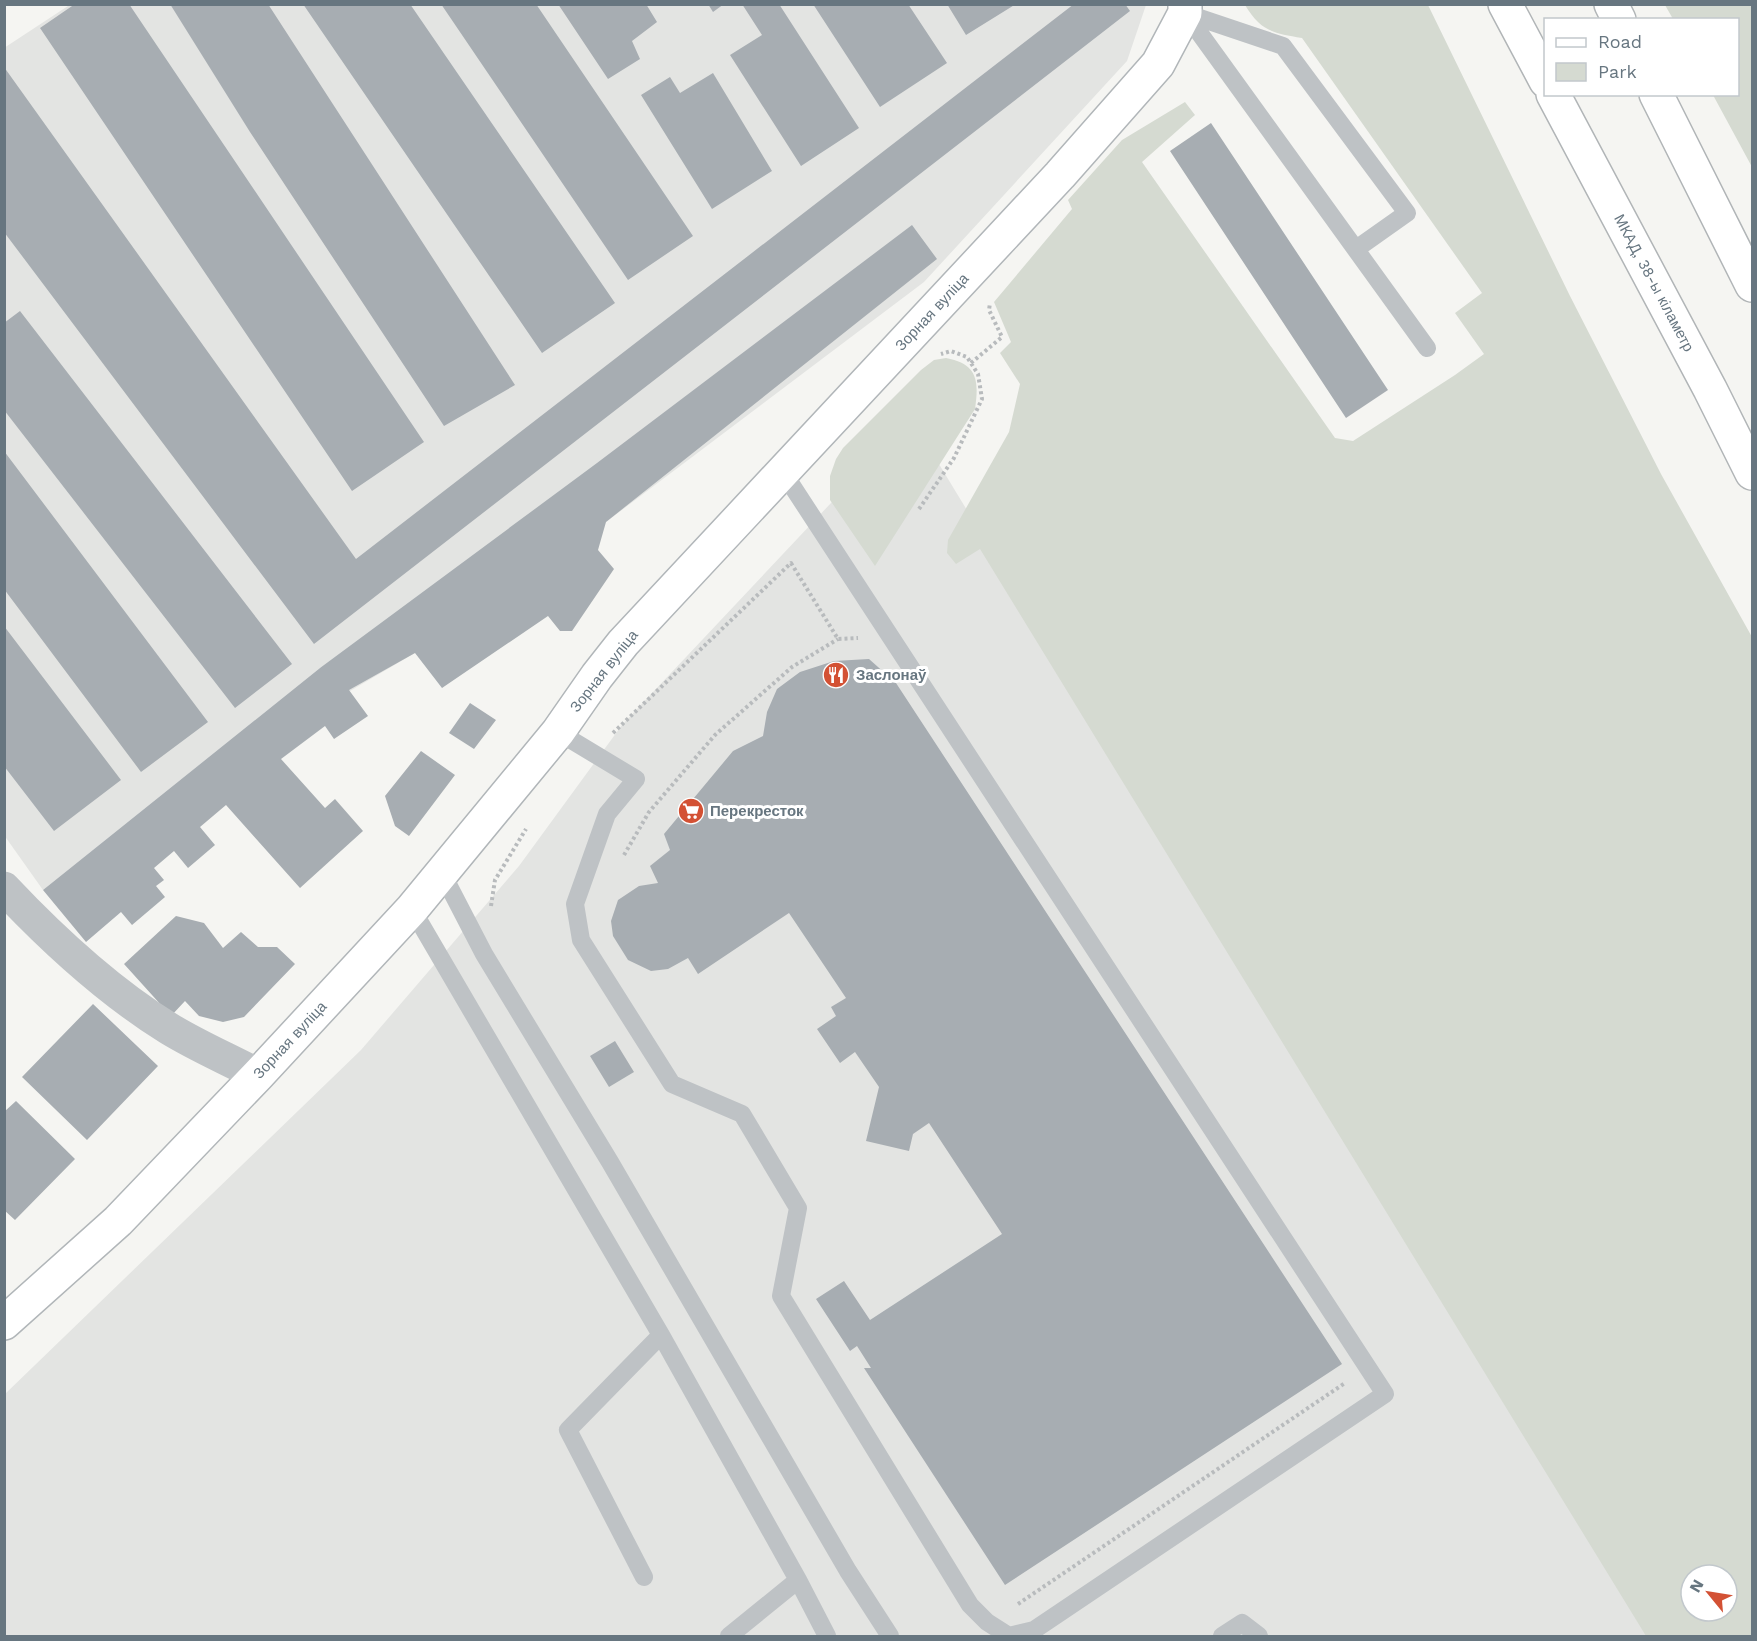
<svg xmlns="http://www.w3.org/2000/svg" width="1757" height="1641" font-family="'Work Sans',sans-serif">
  <rect width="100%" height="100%" fill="#f5f5f2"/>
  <path fill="#e3e4e2" d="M71 4 1146 5 1127 61 924 282 606 522 415 653 338 698 320 668 43 890 4 835V48Z
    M911 418 1651 1636H5V1394L361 1050 519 866 622 725Z"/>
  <path fill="#d5dad1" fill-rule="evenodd" d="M1245 5H1428L1570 296 1661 474 1752 637V1636H1646L980 549 956 564 947 553 948 540 1009 432 1020 384 1000 353 1011 342 994 302 1072 209 1068 200 1122 140 1185 102 1195 115 1142 162 1335 438 1353 441 1455 375 1484 354 1455 313 1482 293 1302 38C1272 33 1261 31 1245 5ZM1691 1575H1727V1611H1691Z
    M1665 5H1752V167L1713 95 1738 94V20L1673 19Z
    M946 358C978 364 979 381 975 409L875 566 830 500V476L836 459 843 448 921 370 934 360Z"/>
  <path fill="#a7adb2" d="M75 4H129L424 442 352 491 40 28Z
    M170 4H268L515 385 444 426 250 132Z
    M303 4H410L615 303 542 353Z
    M441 4H536L693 236 628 280Z
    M558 4H646L657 22 632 41 640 59 608 79Z
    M708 4H724L713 12Z
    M742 4H779L859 128 801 166 730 55 762 35Z
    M813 4H908L947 63 880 107Z
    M947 4H1016L966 35Z
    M1074 4H1125L1130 11 314 644 4 232V67L356 559Z
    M713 73 772 171 712 209 641 95 670 77 680 93Z
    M1211 123 1388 390 1346 418 1170 151Z
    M912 225 937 259 606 522 598 550 614 569 572 631H560L548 616 442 688 415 653 349 690 368 716 334 739 325 726 281 759 325 808 335 799 363 831 300 888 226 805 200 827 215 845 188 868 174 851 154 868 164 880 156 886 165 897 132 925 121 912 86 942 43 890 320 668 597 463Z
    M20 311 292 664 235 708 4 410V323Z
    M4 451 208 722 141 772 4 589Z
    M4 626 121 780 54 831 4 766Z
    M869 659 896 683 1342 1364 1005 1585 864 1368H871L857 1346 850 1351 816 1299 844 1281 870 1320 1002 1234 929 1123 913 1134 909 1151 866 1141 879 1087 855 1052 840 1063 817 1029 836 1016 831 1007 846 998 789 913 698 974 688 958 668 969 651 971 628 960 613 936 611 921 618 900 639 886 658 883 650 866 670 850 664 834 733 751 763 736 767 712 777 689 800 672 834 661Z
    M470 703 496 720 474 749 449 733Z
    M421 751 455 775 409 836 395 826 385 796Z
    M176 916 204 923 223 948 241 932 258 947H277L295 964 244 1017 223 1022 199 1016 185 1001 171 1016 124 964Z
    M93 1004 158 1066 87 1140 22 1077Z
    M615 1041 634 1072 609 1087 590 1056Z
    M16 1101 75 1159 15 1220 4 1210V1112Z"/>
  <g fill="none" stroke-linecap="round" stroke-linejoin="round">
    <g stroke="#b1b6b9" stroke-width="36">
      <path id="secondary" d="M4 1323 118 1221 258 1075 412 909 558 732 597 676 623 643 1060 175 1158 64 1185 13V4"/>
    </g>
    <g stroke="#b1b5b7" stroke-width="36">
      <path id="highway" d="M1505 4 1546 81
        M1611 4 1619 20
        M1553 94 1710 389 1752 473
        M1656 94 1752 285"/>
    </g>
    <path stroke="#b8bbbd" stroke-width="4" stroke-dasharray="3 3" stroke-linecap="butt" d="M971 363 1002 337 989 310 990 303
      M919 509 954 458 982 399 978 374 967 357 951 351 941 354
      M613 733 791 563 838 639 858 638
      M624 855 649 812 715 735 792 667 838 639
      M491 906 495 880 526 829
      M1018 1604 1345 1383"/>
    <path stroke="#bec2c5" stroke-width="18" d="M1185 13 1427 348
      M1185 13 1283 46 1407 213 1356 249
      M558 732 636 779 607 814 575 904 581 940 672 1084 742 1114 798 1208 781 1296 970 1605 987 1622 1009 1636 1034 1630 1385 1394 783 472
      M442 873 484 954 610 1162 848 1571 890 1636
      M412 909 661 1335 798 1580 827 1636
      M644 1577 568 1430 661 1335
      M729 1636 798 1580
      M1222 1636 1242 1623 1259 1636"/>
    <path stroke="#bec2c5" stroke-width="33" d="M4 888C53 940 107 990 168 1028 197 1046 228 1059 258 1075"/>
    <use href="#secondary" stroke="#fff" stroke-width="33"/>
    <use href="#highway" stroke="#fff" stroke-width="33"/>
  </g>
  <defs>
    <g id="restaurant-disc" transform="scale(1.35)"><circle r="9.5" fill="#d35134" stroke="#fff"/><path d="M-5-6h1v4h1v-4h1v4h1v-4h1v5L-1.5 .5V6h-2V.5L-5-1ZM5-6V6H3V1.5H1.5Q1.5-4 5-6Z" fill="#fff"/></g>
    <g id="supermarket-disc" transform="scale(1.35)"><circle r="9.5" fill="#d35134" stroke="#fff"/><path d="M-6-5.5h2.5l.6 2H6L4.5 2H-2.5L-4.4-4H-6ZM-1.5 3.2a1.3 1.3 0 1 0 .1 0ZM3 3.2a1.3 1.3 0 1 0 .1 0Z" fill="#fff"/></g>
  </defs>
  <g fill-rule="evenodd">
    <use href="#restaurant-disc" x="836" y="675"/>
    <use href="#supermarket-disc" x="691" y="811"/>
  </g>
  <g text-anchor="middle" stroke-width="6" stroke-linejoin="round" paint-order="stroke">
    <g font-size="15" fill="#677680" stroke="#fff">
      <text transform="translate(1654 283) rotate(62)" y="5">МКАД, 38-ы кіламетр</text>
      <text transform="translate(932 312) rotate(-47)" y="5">Зорная вуліца</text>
      <text transform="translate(604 671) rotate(-52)" y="5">Зорная вуліца</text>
      <text transform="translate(290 1040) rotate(-47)" y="5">Зорная вуліца</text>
    </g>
    <g font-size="15" font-weight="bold" fill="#677680" stroke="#fff" text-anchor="start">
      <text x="856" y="680">Заслонаў</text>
      <text x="710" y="816">Перекресток</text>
    </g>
  </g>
  <rect width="1757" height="1641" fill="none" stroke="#677680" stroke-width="12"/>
  <rect x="1544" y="18" width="195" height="78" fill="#ffffff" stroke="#c2c8cc" stroke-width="1.5"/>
  <rect x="1556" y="38" width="30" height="9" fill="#ffffff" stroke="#c2c8cc" stroke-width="1.5"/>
  <text x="1598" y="48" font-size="18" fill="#677680">Road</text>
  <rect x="1556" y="63" width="30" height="18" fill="#d5dad1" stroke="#c2c8cc" stroke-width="1.5"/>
  <text x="1598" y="78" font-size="18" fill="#677680">Park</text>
  <g transform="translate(1709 1593) rotate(300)"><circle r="28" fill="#ffffff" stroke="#c2c8cc" stroke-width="1.5"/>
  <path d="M0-4.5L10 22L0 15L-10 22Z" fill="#d35134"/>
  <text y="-9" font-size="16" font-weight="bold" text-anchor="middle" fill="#677680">N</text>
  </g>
</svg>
